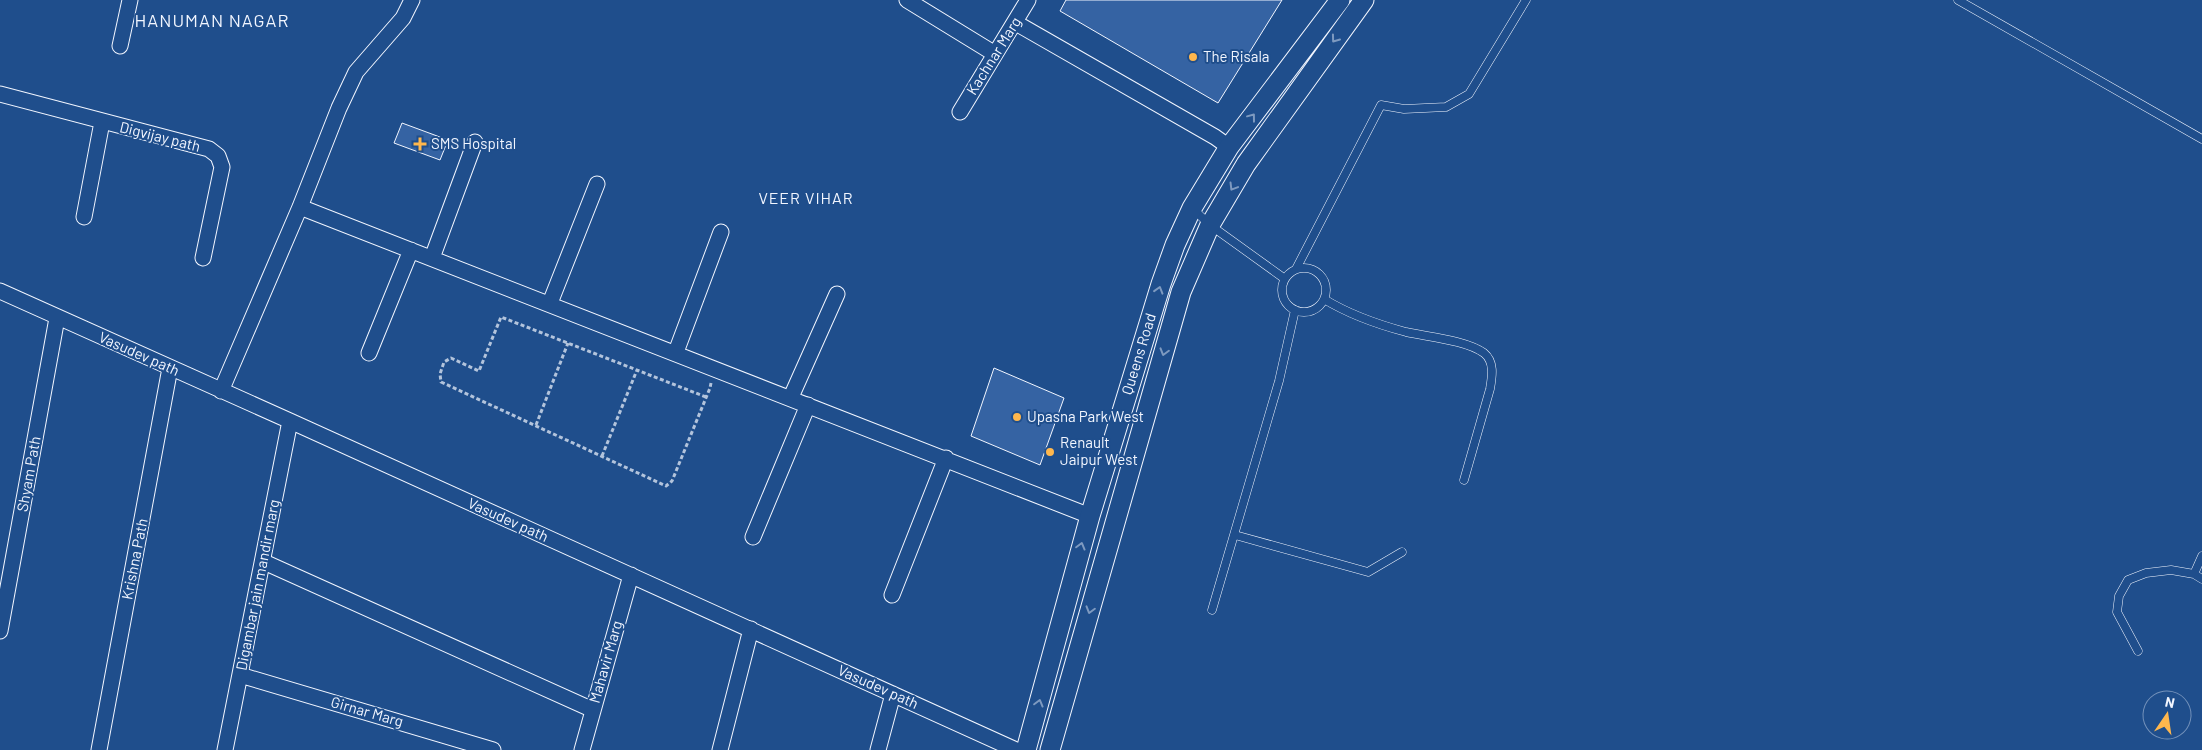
<svg xmlns="http://www.w3.org/2000/svg" width="2202" height="750" font-family="Barlow,sans-serif">
  <rect width="100%" height="100%" fill="#1f4e8c"/>
  <path fill="#3563a3" stroke="#f2f6ff" d="M1066 0H1282L1218 103 1060 11Z
    M402 123 448 140 440 160 394 143Z
    M994 368 1064 398 1040 465 971 436Z"/>
  <g fill="none" stroke-linecap="round" stroke-linejoin="round">
    <g stroke="#f2f6ff" stroke-width="9">
      <path id="service" d="M1958 0 2202 139
        M1192 208 1210 225 1285 279
        M1282 290a22 22 0 1 1 44 0a22 22 0 1 1-44 0Z
        M1296 269 1381 105 1404 109 1446 107 1469 94 1526 0
        M1324 299C1350 315 1376 324 1406 332 1428 337 1466 340 1484 353 1495 362 1492 377 1490 389L1464 480
        M1235 535 1368 572 1402 552
        M2194 574 2202 556
        M1212 610 1279 381 1295 310
        M2138 651 2117 612 2119 596 2128 580 2146 573 2171 570 2194 574 2202 579"/>
    </g>
    <g stroke="#f2f6ff" stroke-width="17">
      <path id="minor" d="M907 0 995 54
        M1016 23 1215 137 1229 147
        M120 46 130 0
        M0 94 209 149 218 156 222 167 203 258
        M960 112 1028 0
        M300 207 1090 516
        M84 217 102 122
        M432 258 475 142
        M0 291 290 421 1016 750
        M550 303 597 184
        M676 352 721 232
        M369 353 411 250
        M221 391 300 207 339 108 356 72 403 18 412 0
        M791 397 837 294
        M753 537 808 405
        M264 562 593 710
        M892 595 946 458
        M0 631 57 318
        M240 675 493 750
        M99 750 170 368
        M225 750 290 421
        M582 750 631 575
        M720 750 751 629
        M878 750 893 694"/>
    </g>
    <g stroke="#f2f6ff" stroke-width="21">
      <path id="tertiary" d="M1026 750 1090 516 1161 284 1175 245 1192 208 1229 147 1340 0
        M1050 750 1181 292 1210 225 1246 164 1364 0"/>
    </g>
    <path stroke="#b3c4dc" stroke-width="3" stroke-dasharray="4 2.5" stroke-linecap="butt" d="M706 397 501 317 479 371 451 358 444 362 440 374 441 382 666 486 672 481 710 388 711 383
      M536 425 568 343
      M602 456 637 370"/>
    <use href="#service" stroke="#1f4e8c" stroke-width="8"/>
    <use href="#minor" stroke="#1f4e8c" stroke-width="15"/>
    <use href="#tertiary" stroke="#1f4e8c" stroke-width="19"/>
  </g>
  <defs><path id="oneway-chevron" d="M-2-3.5L2.5 0L-2 3.5" fill="none" stroke-width="1.6" stroke-linecap="round" stroke-linejoin="round" transform="scale(1.25)"/></defs>
  <g stroke="#7e9ac0">
    <use href="#oneway-chevron" transform="translate(1335 39) rotate(126)"/>
    <use href="#oneway-chevron" transform="translate(1252 117) rotate(-53)"/>
    <use href="#oneway-chevron" transform="translate(1233 187) rotate(121)"/>
    <use href="#oneway-chevron" transform="translate(1159 290) rotate(-73)"/>
    <use href="#oneway-chevron" transform="translate(1164 352) rotate(106)"/>
    <use href="#oneway-chevron" transform="translate(1081 546) rotate(-75)"/>
    <use href="#oneway-chevron" transform="translate(1090 610) rotate(106)"/>
    <use href="#oneway-chevron" transform="translate(1039 703) rotate(-75)"/>
  </g>
  <g fill="#ffb74d" stroke="#1f4e8c" stroke-width="2">
    <circle cx="1193" cy="57" r="5"/>
    <path d="M417.5 136.5h5v5h5v5h-5v5h-5v-5h-5v-5h5z"/>
    <circle cx="1017" cy="417" r="5"/>
    <circle cx="1050" cy="452" r="5"/>
  </g>
  <g text-anchor="middle" stroke-width="4" stroke-linejoin="round" paint-order="stroke">
    <g font-size="15" fill="#f2f6ff" stroke="#1f4e8c">
      <text transform="translate(994 56) rotate(-58)" y="5">Kachnar Marg</text>
      <text transform="translate(160 137) rotate(14)" y="5">Digvijay path</text>
      <text transform="translate(139 354) rotate(24)" y="5">Vasudev path</text>
      <text transform="translate(1139 354) rotate(-73)" y="5">Queens Road</text>
      <text transform="translate(29 474) rotate(-80)" y="5">Shyam Path</text>
      <text transform="translate(508 520) rotate(24)" y="5">Vasudev path</text>
      <text transform="translate(135 559) rotate(-79)" y="5">Krishna Path</text>
      <text transform="translate(258 585) rotate(-79)" y="5">Digambar jain mandir marg</text>
      <text transform="translate(606 662) rotate(-74)" y="5">Mahavir Marg</text>
      <text transform="translate(878 687) rotate(24)" y="5">Vasudev path</text>
      <text transform="translate(367 712) rotate(16)" y="5">Girnar Marg</text>
    </g>
    <g font-size="15" fill="#f2f6ff" stroke="#1f4e8c" text-anchor="start">
      <text x="1203" y="62">The Risala</text>
      <text x="431" y="149">SMS Hospital</text>
      <text x="1027" y="422">Upasna Park West</text>
      <text x="1060" y="448">Renault<tspan x="1060" dy="17">Jaipur West</tspan></text>
    </g>
    <g font-size="16" letter-spacing="1" fill="#f2f6ff" stroke="#1f4e8c">
      <text x="806" y="204">VEER VIHAR</text>
    </g>
    <g font-size="18" letter-spacing="1" fill="#f2f6ff" stroke="#1f4e8c">
      <text x="212" y="27">HANUMAN NAGAR</text>
    </g>
  </g>
  <g transform="translate(2167 715) rotate(13)"><circle r="24" fill="#1f4e8c" stroke="#7391ba"/>
  <path d="M0-4L9 19L0 12L-9 19Z" fill="#ffb74d"/>
  <text y="-8" font-size="14" font-weight="bold" text-anchor="middle" fill="#f2f6ff">N</text>
  </g>
</svg>
